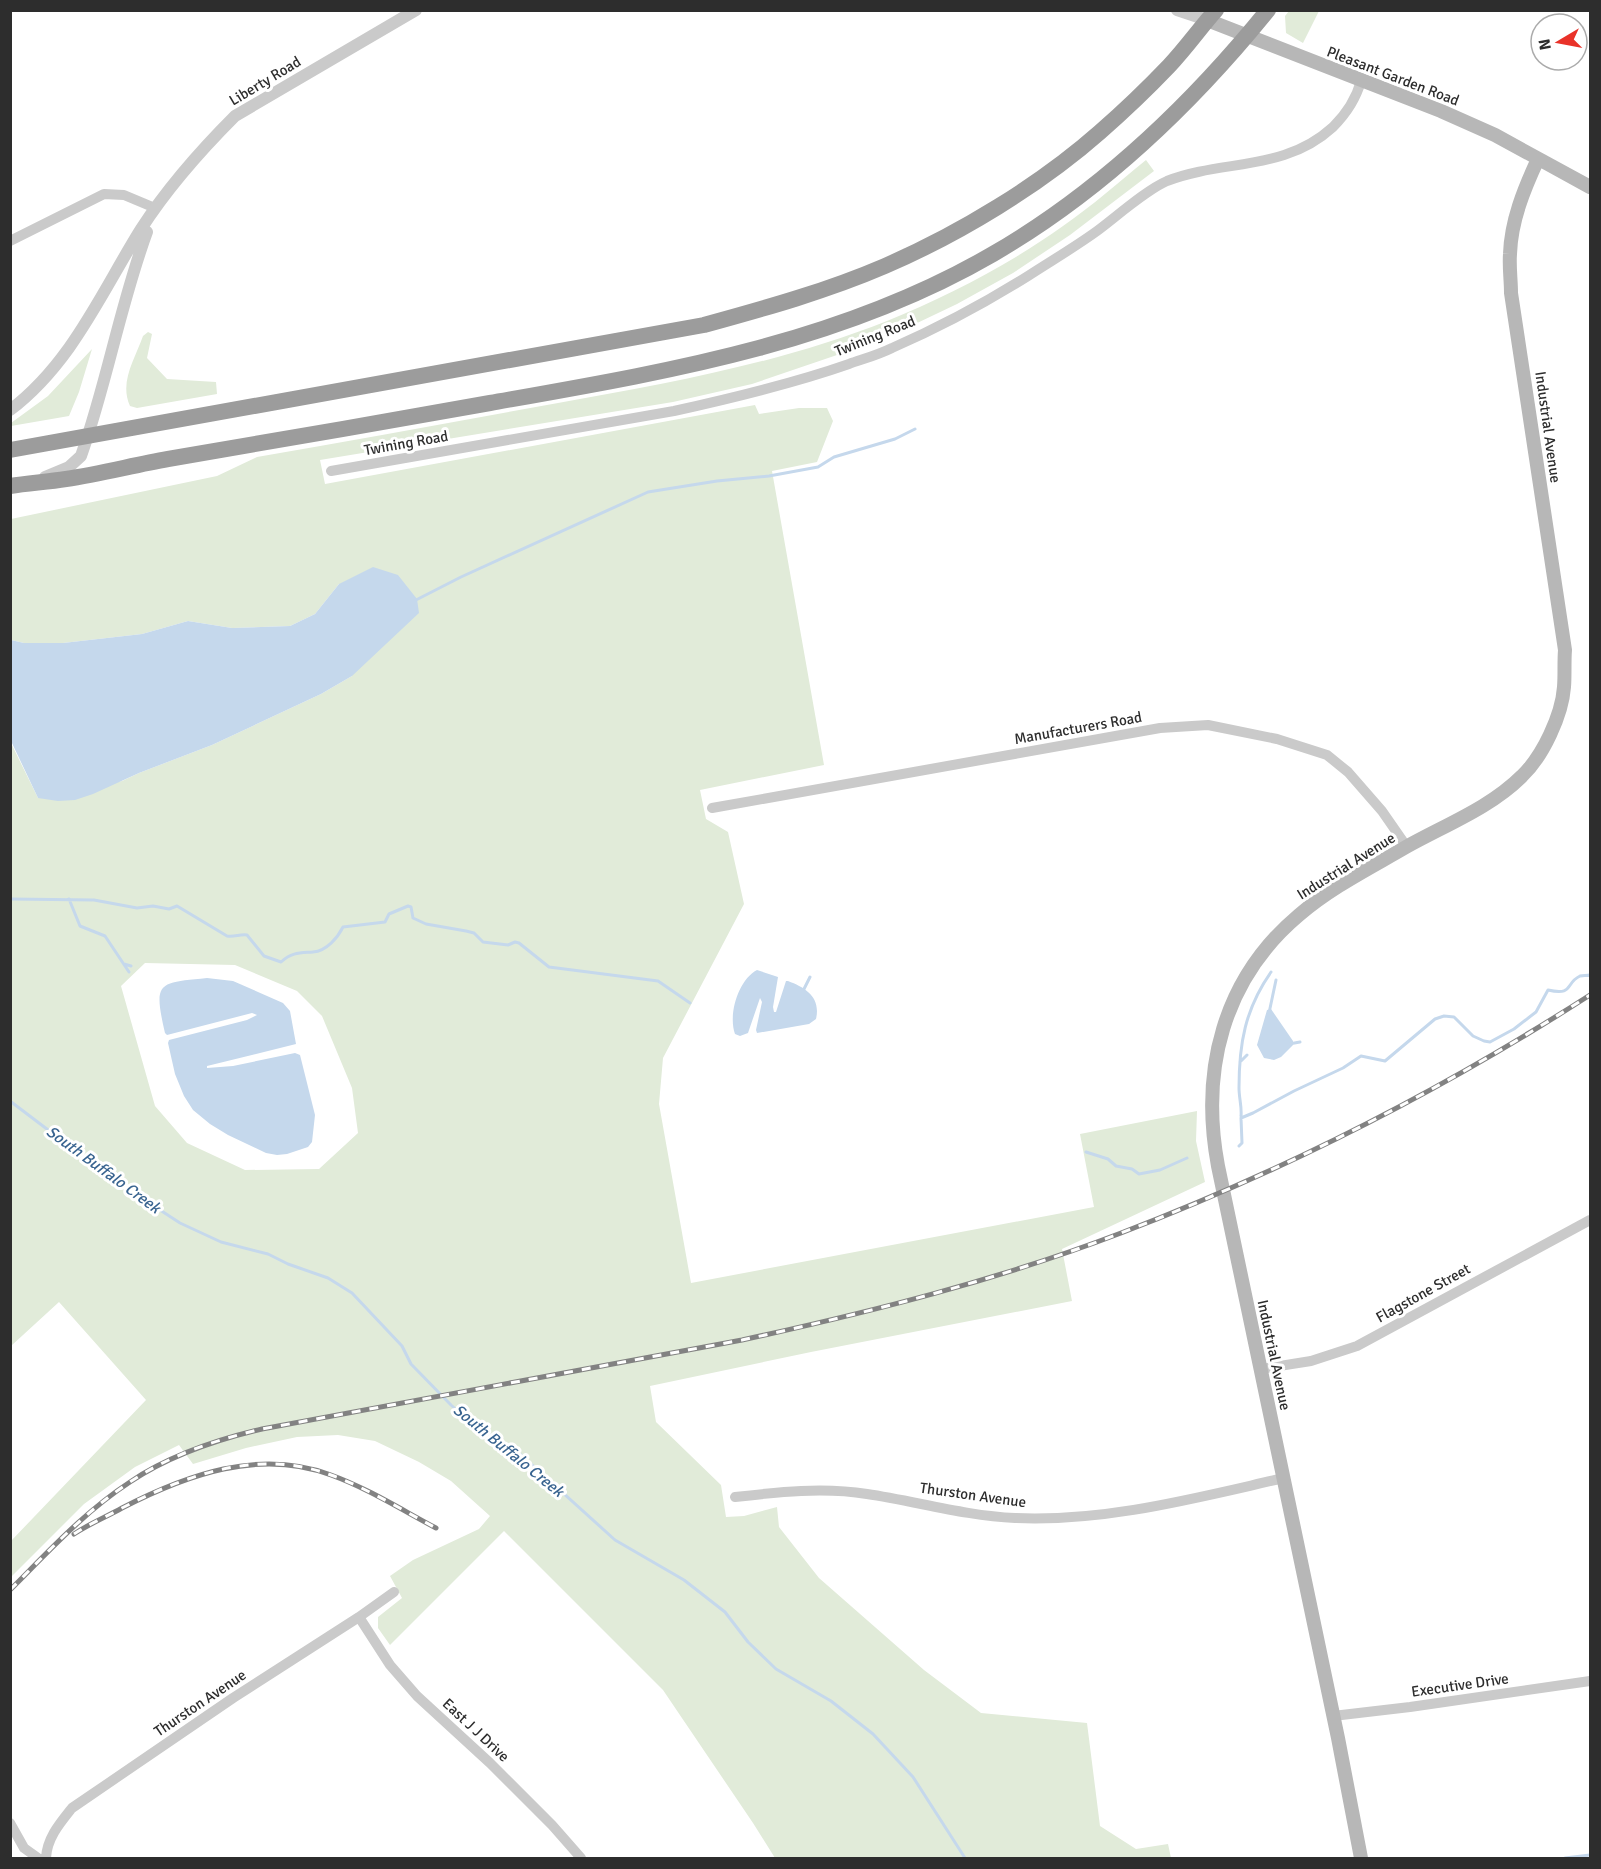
<svg xmlns="http://www.w3.org/2000/svg" width="1601" height="1869" font-family="Signika,sans-serif">
  <rect width="100%" height="100%" fill="#fff"/>
  <path fill="#e1ebd9" fill-rule="evenodd" d="M1289 11H1319L1303 43 1286 33 1285 16Z
    M1146 160 1154 171 1070 235 1013 273 957 304 892 335 837 355 752 384 673 402 320 460 325 484 755 405 759 414 799 408H827L833 421 817 462 772 471 824 765 700 790 706 819 728 832 744 904 663 1058 659 1104 691 1283 1094 1207 1080 1134 1197 1111 1196 1141 1205 1182 1062 1249 1072 1301 811 1352 650 1386 656 1422 721 1485 726 1517 744 1516 777 1507 779 1527 819 1578 924 1670 981 1713 1087 1723 1100 1826 1136 1849 1168 1844 1171 1858H775L753 1823 663 1690 504 1531 390 1645 378 1628V1617L402 1598 390 1576 413 1560 479 1529 490 1516 451 1481 419 1462 375 1441 338 1435 297 1437 246 1448 193 1464 179 1445 135 1467 84 1504 11 1577V1541L146 1400 59 1302 11 1346 10 741 38 798 122 781 139 773 212 745 321 694 352 676 339 584 315 614 290 626 232 628 188 621 142 634 63 643H24L11 640V519L217 476 257 457C357 440 458 421 558 403 670 383 781 363 887 321 948 296 1010 264 1063 226 1092 206 1119 182 1146 160ZM145 963 235 965 297 991 322 1016 352 1088 358 1133 319 1169 245 1170 187 1143 155 1106 121 986Z
    M148 332 152 334 147 358 167 379 216 382 217 394 137 408 130 406C119 382 135 359 143 336Z
    M92 349 79 392 69 416 11 426V423L48 396Z"/>
  <path fill="#c5d8ec" d="M373 567 398 575 417 599 419 613 352 676 321 694 212 745 139 773 93 794 75 800 58 801 38 798 11 741V640L24 643H63L142 634 188 621 232 628 290 626 315 614 339 584Z
    M757 970 778 977 773 1007 774 1012H776L786 981H788C806 988 821 997 816 1019L809 1024 757 1033 756 1030 762 1002 760 998 748 1033 740 1036 735 1034C728 1015 738 980 757 970Z
    M207 978 233 981 283 1003 290 1011 296 1044 207 1066V1068L233 1066 295 1053 300 1055 315 1115 312 1142 308 1147 287 1154 277 1155 266 1153 228 1135 210 1124 193 1110 184 1096 175 1074 168 1043 169 1040 247 1020 257 1015 252 1013 167 1035 165 1033C153 981 158 983 207 978Z
    M1271 1009 1293 1041V1045L1281 1057 1274 1060 1264 1058 1257 1045 1267 1010Z"/>
  <g fill="none" stroke-linecap="round" stroke-linejoin="round">
    <path stroke="#c5d8ec" stroke-width="3" d="M414 601 461 577 648 492 717 481 769 476 818 467 834 457 895 439 915 429
      M10 899 94 900 137 908 153 906 169 909 177 906 227 936C235 937 240 934 247 935L264 956 281 962C292 952 300 953 313 952 327 951 338 937 343 927L385 922 389 914 408 906 411 907 413 918 426 924 466 931 474 933 483 942 508 945 515 942 519 943 549 967 658 981 690 1003
      M69 899 80 926 105 936 129 972
      M124 964 131 966
      M804 989 810 977
      M1269 1013 1276 980
      M1289 1044 1300 1042
      M1240 1062 1247 1055
      M10 1101 114 1180 180 1223 221 1242 268 1254 288 1264 328 1278 352 1293 402 1346 411 1364 451 1405 471 1423 520 1454 615 1540 684 1580 725 1612 748 1642 776 1669 831 1701 873 1734 913 1777 965 1858
      M1241 1116C1242 1107 1239 1098 1239 1088 1239 1044 1245 1009 1271 972
      M1239 1146 1242 1143 1241 1118 1253 1113 1294 1091 1343 1068 1361 1056 1385 1061 1435 1019 1444 1016 1454 1017 1473 1036 1484 1041 1490 1042 1514 1029 1536 1012 1548 990C1574 996 1565 983 1580 976 1583 975 1587 976 1590 975
      M1086 1152 1108 1159 1116 1166 1132 1169 1139 1174 1160 1170 1187 1158
      M1565 1858 1590 1855"/>
    <path stroke="#cacaca" stroke-width="10" d="M10 241 104 194 124 195 155 208
      M331 471 674 411C733 398 792 384 849 364 863 359 878 355 892 348 938 328 985 303 1028 276 1051 261 1075 247 1097 231 1116 217 1146 190 1167 181 1224 159 1284 172 1333 127 1346 114 1356 99 1361 81
      M712 808 1160 728 1208 725 1277 739 1327 755 1348 772 1382 811 1407 847
      M1261 1369 1311 1361 1357 1346 1590 1220
      M735 1497C779 1492 823 1487 867 1494 915 1501 966 1516 1015 1518 1106 1522 1195 1498 1284 1478
      M359 1617 390 1665 417 1696 490 1763 552 1825 581 1858
      M1333 1716 1410 1707 1590 1681
      M10 1823 24 1848 38 1858
      M46 1858C47 1838 60 1823 72 1808L233 1698 359 1617 394 1592"/>
    <path stroke="#cacaca" stroke-width="12" d="M1177 10 1207 20
      M10 410C72 363 101 293 141 229 168 187 200 151 235 116L416 10
      M45 477 69 467 81 456C107 383 120 305 147 232"/>
    <path stroke="#b7b7b7" stroke-width="14" d="M1207 20 1441 111 1495 135 1590 187
      M1361 1858 1338 1738 1218 1166C1200 1070 1223 979 1299 915 1330 888 1370 868 1406 847 1445 825 1490 808 1522 776 1543 756 1562 715 1564 687 1565 675 1564 662 1565 650L1511 293C1511 280 1509 267 1510 254 1511 221 1524 189 1538 159"/>
    <path stroke="#9c9c9c" stroke-width="16" d="M10 450 704 325C766 308 827 291 885 266 959 234 1040 185 1100 132 1124 111 1148 88 1169 66 1186 48 1200 28 1216 10
      M10 486C29 483 47 482 66 479 100 474 134 465 168 459 275 441 383 422 490 403 665 372 838 344 993 254 1100 192 1191 105 1268 10"/>
    <g stroke="#828282" stroke-width="5">
      <path id="rail" d="M74 1534C89 1524 106 1517 122 1508 186 1475 259 1448 331 1475 367 1488 402 1510 436 1528
        M10 1590C48 1552 84 1512 130 1482 170 1455 215 1440 262 1429L742 1340C871 1312 998 1280 1121 1233 1286 1170 1442 1090 1590 995"/>
    </g>
    <use href="#rail" stroke="#fff" stroke-width="3" stroke-dasharray="9" stroke-linecap="butt"/>
  </g>
  <g text-anchor="middle" stroke-width="6" stroke-linejoin="round" paint-order="stroke">
    <g font-size="15" fill="#2d2d2d" stroke="#fff">
      <text transform="translate(1393 76) rotate(21)" y="5">Pleasant Garden Road</text>
      <text transform="translate(265 81) rotate(-31)" y="5">Liberty Road</text>
      <text transform="translate(875 336) rotate(-22)" y="5">Twining Road</text>
      <text transform="translate(1548 427) rotate(82)" y="5">Industrial Avenue</text>
      <text transform="translate(406 443) rotate(-10)" y="5">Twining Road</text>
      <text transform="translate(1078 728) rotate(-10)" y="5">Manufacturers Road</text>
      <text transform="translate(1346 866) rotate(-32)" y="5">Industrial Avenue</text>
      <text transform="translate(1423 1293) rotate(-29)" y="5">Flagstone Street</text>
      <text transform="translate(1274 1355) rotate(78)" y="5">Industrial Avenue</text>
      <text transform="translate(973 1495) rotate(8)" y="5">Thurston Avenue</text>
      <text transform="translate(1460 1685) rotate(-8)" y="5">Executive Drive</text>
      <text transform="translate(200 1703) rotate(-34)" y="5">Thurston Avenue</text>
      <text transform="translate(476 1730) rotate(43)" y="5">East J J Drive</text>
    </g>
    <g font-size="16" font-style="italic" fill="#396490" stroke="#fff">
      <text transform="translate(104 1169) rotate(36)" y="6">South Buffalo Creek</text>
      <text transform="translate(509 1450) rotate(39)" y="6">South Buffalo Creek</text>
    </g>
  </g>
  <rect width="1601" height="1869" fill="none" stroke="#2d2d2d" stroke-width="24"/>
  <g transform="translate(1559 42) rotate(260)"><circle r="28" fill="#ffffff" stroke="#ababab" stroke-width="1.5"/>
  <path d="M0-4.5L10 22L0 15L-10 22Z" fill="#e93229"/>
  <text y="-9" font-size="16" font-weight="bold" text-anchor="middle" fill="#2d2d2d">N</text>
  </g>
</svg>
